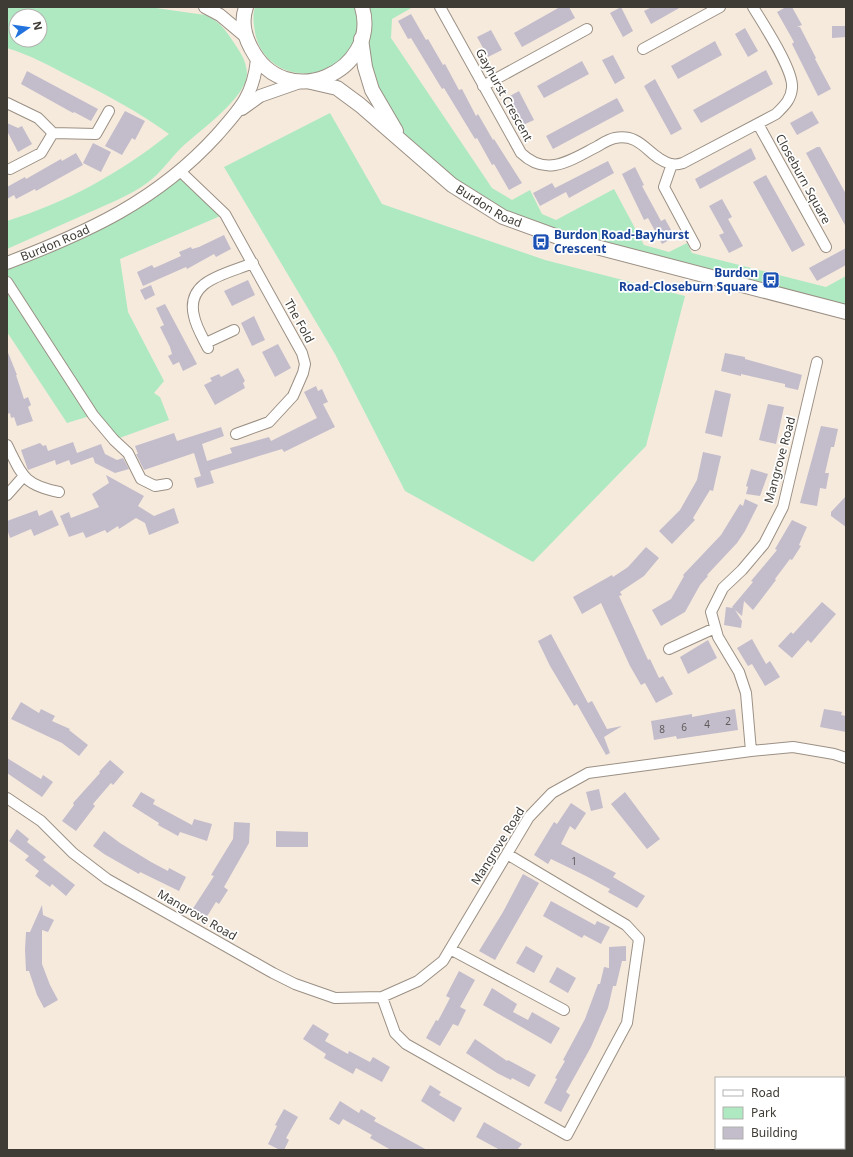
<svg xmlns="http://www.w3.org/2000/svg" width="853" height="1157" font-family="'Noto Sans',sans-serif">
  <rect width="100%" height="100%" fill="#f6eadd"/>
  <path fill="#aee9c2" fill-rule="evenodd" d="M7 7H149L205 15C221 21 229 35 238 49 244 58 249 69 246 80 239 103 198 132 181 148 170 159 160 174 147 183 129 196 108 204 88 213 61 225 34 237 7 249V221C67 202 119 174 169 134 139 112 105 94 71 77 50 66 30 55 7 48ZM16 16H40V40H16Z
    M255 7H358C358 13 360 19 359 25 354 82 272 92 256 37 254 27 252 17 255 7Z
    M370 7H413L392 19 391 38 492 188 512 200 530 190 542 214 556 220 614 189 644 245 669 252 687 243 692 253 826 287 846 276V312L503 217 401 141 372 90 364 23Z
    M330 113 382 204 545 260 685 296 646 446 533 562 405 491 335 354 224 167Z
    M181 172 225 214 120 259 128 312 164 381 154 393 160 397 169 420 114 440 93 415 67 423 7 332V263L37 251Z"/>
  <path fill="#c3bccb" d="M560 7H569L575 18 522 47 514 33Z
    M621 7 633 31 623 37 610 13Z
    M652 7H681L651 24 644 11Z
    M786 7H792L802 25 797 27H800L816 58 815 59 831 89 818 96 792 44 794 42 777 12Z
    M411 14 426 40 428 39 443 65 445 64 459 90 462 89 476 116 478 114 493 140 494 139 522 183 509 190 494 164 492 165 477 138 475 139 444 88 442 89 411 38 408 39 398 21Z
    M832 26H846V37L832 38Z
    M745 28 758 51 748 57 735 34Z
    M491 30 502 50 488 57 477 37Z
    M715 41 722 55 678 79 671 66Z
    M613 55 625 78 615 84 602 60Z
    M582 61 589 74 544 98 537 86Z
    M766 70 773 84 701 123 693 110Z
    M27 71 98 109 91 121 74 112 73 113 21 84Z
    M655 79 682 129 671 135 644 86Z
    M519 91 534 120 523 125 508 97Z
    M617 98 624 111 553 149 546 136Z
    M125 111 145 121 135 140 132 138 122 155 105 146Z
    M812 111 819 123 797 135 790 123Z
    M7 123 18 128 22 126 32 144 18 152 7 131Z
    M93 143 111 152 101 172 83 163Z
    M817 147H820L846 194V227L806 153Z
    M751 148 756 159 700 189 695 179Z
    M76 153 83 165 36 191 35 189 16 199 14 195 7 199V187L25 177 26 179 61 159 62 161Z
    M608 161 614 173 569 198 566 192 540 206 533 193 552 183 555 188Z
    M635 167 644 185 642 186 661 221 665 219 675 237 662 244 648 218 644 220 622 174Z
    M766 175 805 245 792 252 753 182Z
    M722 199 732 217 728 219 743 246 729 253 719 235 724 233 709 206Z
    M224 235 231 249 216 257 214 254 187 269 186 267 143 286 137 272 152 265 154 268 181 256 179 252 191 247 192 249 199 247Z
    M846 248V265L817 281 809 268Z
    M248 280 255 295 232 306 224 291Z
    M151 285 155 295 145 300 140 290Z
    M165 304 197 364 183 371 179 362 173 365 168 356 172 354 170 347 160 327 164 325 156 308Z
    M254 316 265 340 252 346 241 323Z
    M278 344 291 368 275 377 262 352Z
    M7 350 17 375H16L24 399 28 397 31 405 28 407 33 421 17 426 14 417 11 418 10 413 7 414Z
    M725 353 745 357V359L802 375 798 390 785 387V384L741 374V376L721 371Z
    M238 368 245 381 243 383 245 388 215 405 204 385 212 381 210 378 219 374 221 377Z
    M316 386 318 391 322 389 328 402 323 404 335 427 284 452 282 449 210 471 214 483 197 488 194 478 201 476 194 453 144 470 136 454H138L135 446 174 433 177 441 221 427 224 436 202 444 207 461 232 453 230 448 269 437 271 441 317 418 304 392Z
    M715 390 731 394 722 437 705 433Z
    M768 404 784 407 776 444 759 440Z
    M821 426 838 429 834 447H831L825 473H829L826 489 820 488 817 506 800 503Z
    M73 442 77 453 101 444 105 454 117 460 123 458 129 469 115 473 95 463 93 457 71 465 69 460 56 465 55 460 28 470 21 450 40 443 43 446 46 445 48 451Z
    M703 452 721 456 713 491 710 490 693 518 695 520 672 544 659 531 680 510 697 480Z
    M751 469 768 474 760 496 746 494 748 487 746 486Z
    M106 475 144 496 138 506 154 516 174 508 179 523 149 535 145 523 136 518 119 529 118 526 107 533 105 530 86 538 83 532 69 537 60 516 69 512 71 518 99 507 92 494 109 483Z
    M846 496V527L831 516V512Z
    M745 499 758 505 745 531 737 543 707 575 708 576 700 585 685 612 661 626 652 610 671 599 684 576 683 575 721 535 740 504 743 506Z
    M37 510 39 516 52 510 59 525 34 536 31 529 10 538 7 529V521Z
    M792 520 807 527 799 545 801 546 792 560 790 559 775 579 776 580 753 610 744 601 742 616 735 610 742 621 741 628 724 625 726 607 733 608 732 607 753 582 751 581 777 550 775 549Z
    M646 547 659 558 644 576 620 592 622 595 619 596 648 660 650 659 659 678 663 676 673 694 656 703 645 683 641 685 630 666 601 603 582 614 573 597 612 575 613 577 628 567Z
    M822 602 836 614 811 643 808 640 792 658 778 646 791 632 793 634Z
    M551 634 588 703 592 701 607 729 622 726 604 737 610 753 606 755 577 704 574 706 550 666 538 641Z
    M752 639 766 664 770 661 780 677 765 686 752 664 748 666 737 648Z
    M708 640 717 658 688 674 680 657Z
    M21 702 39 713 41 709 55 716 52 721 70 729 69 730 88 745 79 756 62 743 11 719Z
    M735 709 738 730 677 739 676 736 654 740 651 721 692 714V717Z
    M824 709 842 712 841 715 846 716V732L820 727Z
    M7 758 41 779 43 775 53 782 42 797 7 773Z
    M110 760 124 772 113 785 111 783 93 804 95 806 76 831 62 821 74 805 73 803 100 773 99 772Z
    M599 789 603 808 591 811 586 792Z
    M141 792 155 800 153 804 192 825 194 819 212 824 207 841 180 832 178 836 158 825 159 823 132 806Z
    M625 792 660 839 647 849 611 804Z
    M571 803 586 813 575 830 570 826 561 844 616 873 613 877 645 896 637 908 608 892 610 889 586 876 551 859 548 864 534 855 554 822 557 824Z
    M234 822 250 823 249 843 224 887 228 890 219 904 216 902 206 918 192 910 214 876 211 875 233 839Z
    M17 829 29 839 27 842 46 857 43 860 75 885 66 896 52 884 50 887 35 876 39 871 25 860 29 856 9 841Z
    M104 831 120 843 151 862 168 871 169 868 186 877 179 891 140 872 139 874 104 854 93 846Z
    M276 831 308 832V847H276Z
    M523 874 539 883 495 960 479 951 503 912Z
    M551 901 595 925 597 921 610 927 601 944 584 935 582 938 543 916Z
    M42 905 43 915 54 920 48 932 42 930V964L50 985 58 1000 44 1008 37 995 29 971H26L25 950 26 932H30Z
    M526 946 543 956 534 973 516 963Z
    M626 946V961H622L616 986H613L608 1008 591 1047 566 1092 570 1095 561 1112 544 1103 557 1079 555 1078 565 1061 563 1060 585 1019 598 984H600L604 967 609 968V947Z
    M557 967 576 978 568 993 549 982Z
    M459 971 475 980 460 1007 466 1010 458 1026 453 1024 440 1046 426 1038 436 1020 438 1021 450 998 446 996Z
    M492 988 517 1004 513 1012 528 1020 532 1012 560 1028 551 1044 483 1005Z
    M313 1024 329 1034 325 1041 348 1054 349 1051 370 1062 373 1057 390 1067 382 1082 356 1068 353 1074 324 1058 326 1054 303 1039Z
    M475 1039 507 1061 508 1060 536 1075 529 1087 512 1078 511 1080 497 1073 466 1053Z
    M430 1085 441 1092 439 1095 462 1108 454 1122 421 1101Z
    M340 1101 359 1113 361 1109 376 1118 374 1121 427 1150H391L370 1138 372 1135 343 1119 339 1125 329 1119Z
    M284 1109 298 1117 286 1138 289 1140 284 1150H280L268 1144 277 1126 275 1125Z
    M484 1122 522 1144 517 1150H500L476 1137Z"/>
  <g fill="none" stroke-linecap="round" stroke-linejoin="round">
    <g stroke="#9b9084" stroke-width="12">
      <path id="minor" d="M440 7 521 153C547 178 571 160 598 146 603 143 609 139 615 138 643 133 648 158 671 164 675 165 680 164 683 163L776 114C784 106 791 100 792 88 794 70 763 24 753 7
        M643 49 720 7
        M483 86 587 29
        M7 103 38 118 53 133 96 134 109 111
        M758 124 826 247
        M672 164 664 187 695 245
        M10 169 41 153 53 133
        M181 172 225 214 302 353 305 364 303 373 293 396 269 422 236 434
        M7 282 93 415 114 440 128 453 141 479 155 486 167 484
        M206 343 234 330
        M208 348C203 338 196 327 194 316 185 280 227 274 253 263
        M7 445C22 475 23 485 59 492
        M7 495 23 477
        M669 649 715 628
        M751 751 793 747 834 754 846 758
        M7 798 41 821 73 853 107 879 273 973 295 984 335 998 382 997 418 981 443 961 529 817 552 793 588 773 751 751 746 693 739 672 718 637 711 612 723 588 742 570 764 544 783 507 817 362
        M450 949 564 1010
        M382 997 395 1033 406 1044 567 1135 627 1023 639 939 626 925 507 854
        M844 1144 846 1141"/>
    </g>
    <g stroke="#9b9084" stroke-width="14">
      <g id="tertiary">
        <path d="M205 7 220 15 245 36"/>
        <path d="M242 109 260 96 300 82"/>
        <path id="s1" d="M7 263C88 232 157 201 217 135 240 109 253 96 257 60"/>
      </g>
    </g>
    <g stroke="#9b9084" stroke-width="16">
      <g id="secondary">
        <path d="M246 7C241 21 244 35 251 48 285 115 381 71 362 7"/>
        <path d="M361 39 365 67 372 90 396 131"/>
        <path id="s2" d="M311 82 337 88 360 105 452 185 503 217 558 237 846 312"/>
      </g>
    </g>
    <use href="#minor" stroke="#fff" stroke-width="10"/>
    <use href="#tertiary" stroke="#fff" stroke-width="12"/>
    <use href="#secondary" stroke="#fff" stroke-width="14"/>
  </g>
  <defs>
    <g id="bus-square" transform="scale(0.9)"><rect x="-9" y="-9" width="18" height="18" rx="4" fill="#1a4fb4" stroke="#fff"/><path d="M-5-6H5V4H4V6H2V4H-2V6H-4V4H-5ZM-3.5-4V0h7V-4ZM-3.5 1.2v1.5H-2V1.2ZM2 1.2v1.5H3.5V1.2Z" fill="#fff"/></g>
  </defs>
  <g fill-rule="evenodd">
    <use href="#bus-square" x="541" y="242"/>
    <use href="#bus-square" x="771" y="280"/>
  </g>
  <g text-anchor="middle" stroke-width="3.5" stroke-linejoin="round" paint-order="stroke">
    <g font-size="10" fill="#605b5a">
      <text x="728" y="725">2</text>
      <text x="707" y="728">4</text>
      <text x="684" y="731">6</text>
      <text x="662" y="733">8</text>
      <text x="574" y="865">1</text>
    </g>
    <g font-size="12" fill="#3f3b35" stroke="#fff">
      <text transform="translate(504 95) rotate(61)" y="4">Gayhurst Crescent</text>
      <text transform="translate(803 179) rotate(61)" y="4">Closeburn Square</text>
      <text dy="4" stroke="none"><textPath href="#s2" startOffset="220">Burdon Road</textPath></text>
      <text dy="4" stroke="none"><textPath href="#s1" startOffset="52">Burdon Road</textPath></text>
      <text transform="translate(299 321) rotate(61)" y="4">The Fold</text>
      <text transform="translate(780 460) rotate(-75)" y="4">Mangrove Road</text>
      <text transform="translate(498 846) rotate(-58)" y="4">Mangrove Road</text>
      <text transform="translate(197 915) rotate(30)" y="4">Mangrove Road</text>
    </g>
    <g font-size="12" font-weight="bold" fill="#164399" stroke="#fff" text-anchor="start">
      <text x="554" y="239">Burdon Road-Bayhurst<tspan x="554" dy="14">Crescent</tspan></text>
      <text x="758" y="277" text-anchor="end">Burdon<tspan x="758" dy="14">Road-Closeburn Square</tspan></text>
    </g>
  </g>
  <rect width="853" height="1157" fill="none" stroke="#3f3b35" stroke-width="16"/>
  <rect x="715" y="1077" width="130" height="72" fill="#ffffff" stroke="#b2b1ae"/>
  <rect x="723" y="1090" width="20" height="6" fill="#ffffff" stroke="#b2b1ae"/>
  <text x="751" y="1097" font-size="12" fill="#3f3b35">Road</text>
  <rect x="723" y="1107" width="20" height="12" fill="#aee9c2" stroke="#b2b1ae"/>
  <text x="751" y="1117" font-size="12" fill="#3f3b35">Park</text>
  <rect x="723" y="1127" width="20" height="12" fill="#c3bccb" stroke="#b2b1ae"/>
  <text x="751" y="1137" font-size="12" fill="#3f3b35">Building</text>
  <g transform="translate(28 28) rotate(77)"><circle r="19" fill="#ffffff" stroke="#b2b1ae"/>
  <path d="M0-3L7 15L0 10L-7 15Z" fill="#2373de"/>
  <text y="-6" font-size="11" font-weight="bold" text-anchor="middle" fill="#3f3b35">N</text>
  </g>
</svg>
